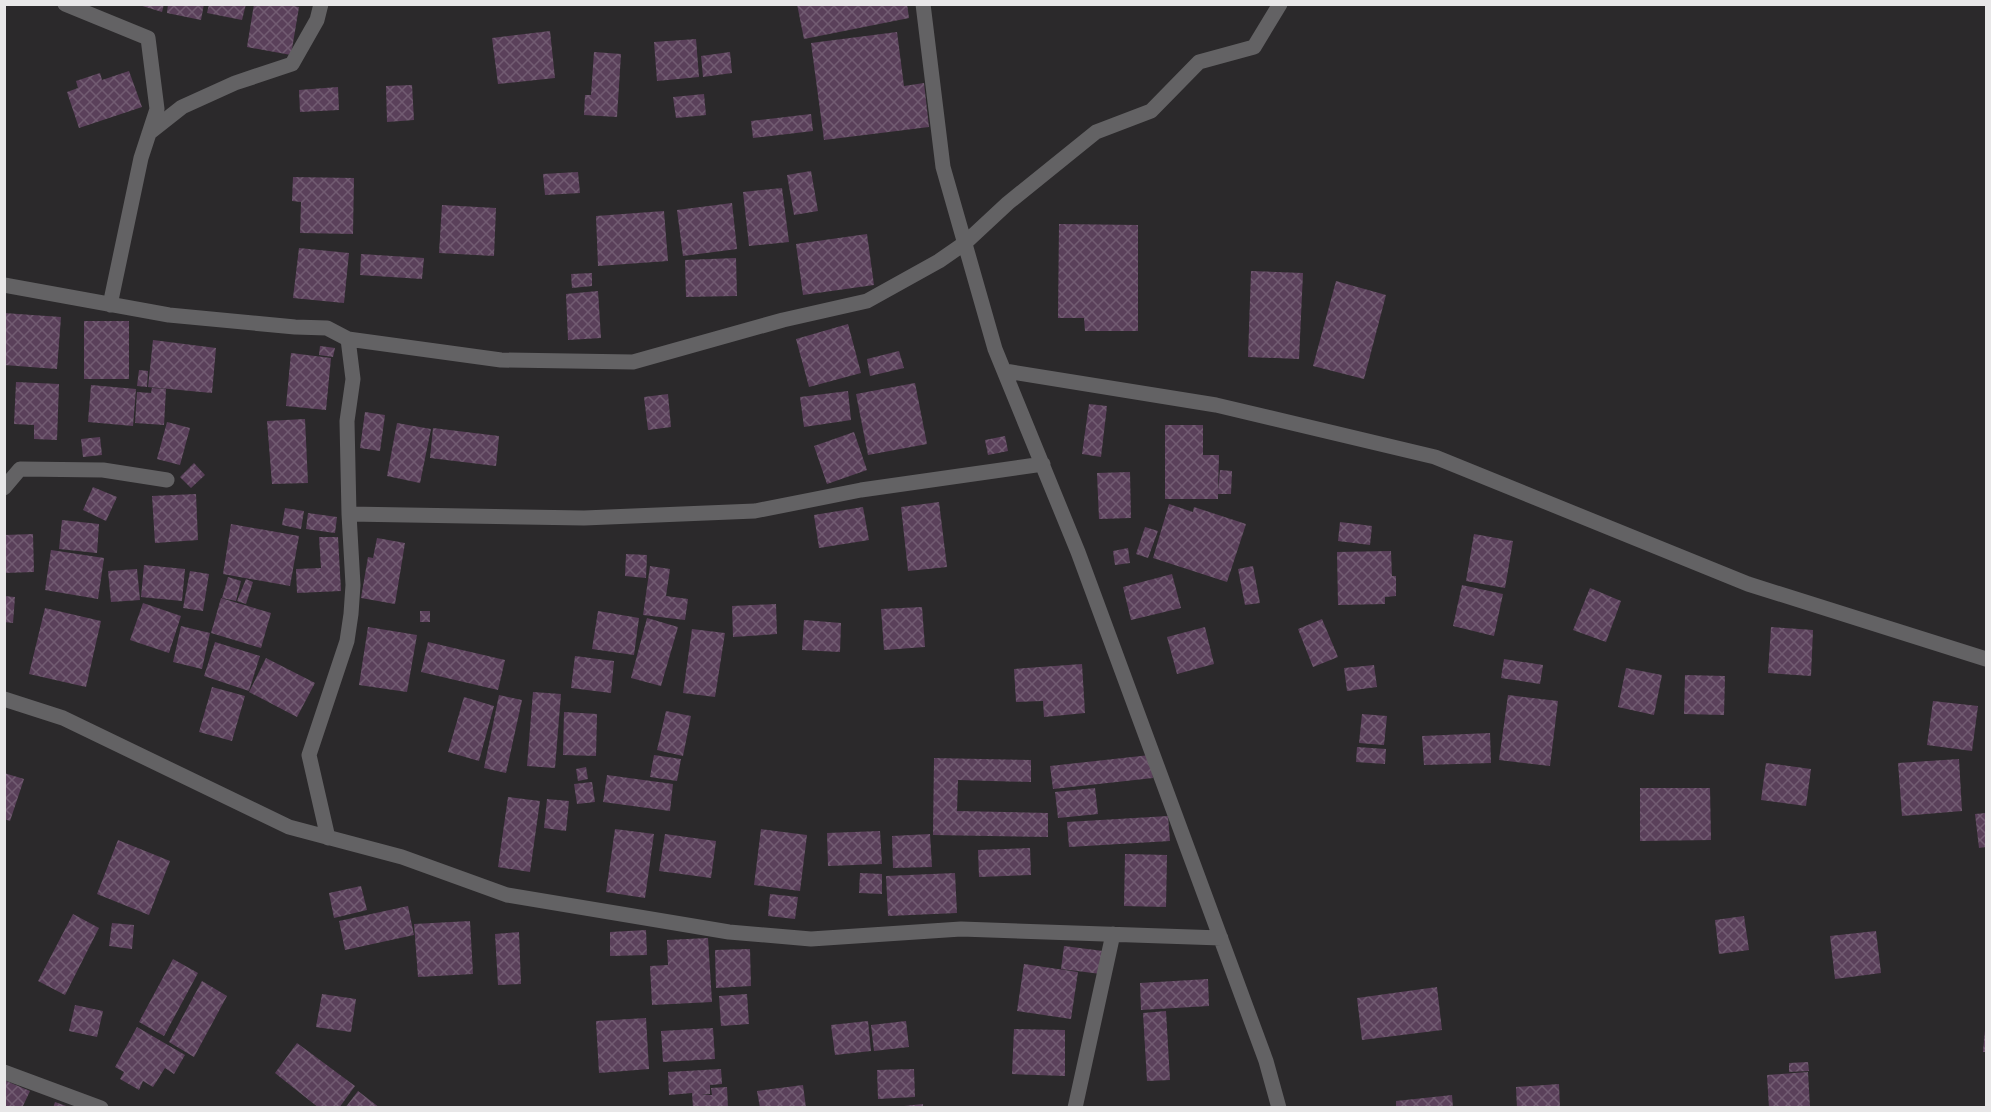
<svg xmlns="http://www.w3.org/2000/svg" width="1991" height="1112" font-family="'PT Sans Narrow',sans-serif">
  <defs>
    <pattern id="building-cross-hatch" width="8" height="8" patternUnits="userSpaceOnUse" patternTransform="scale(1.5)"><rect width="8" height="8" fill="#5a405a"/><path d="M0 0l8 8M0 8l8-8" fill="none" stroke="#725c72"/></pattern>
  </defs>
  <rect width="100%" height="100%" fill="#2b292b"/>
  <path fill="url(#building-cross-hatch)" d="M136 4H164L162 12Z
    M168 4H204L201 20 167 13Z
    M209 4H246L242 20 207 13Z
    M254 4H284L299 7 291 55 247 47Z
    M797 4H907L909 18 804 39Z
    M550 31 555 78 498 84 492 38Z
    M897 32 904 86 924 83 929 127 824 140 811 43Z
    M696 39 699 77 657 81 654 42Z
    M594 52 621 54 617 117 584 115 585 95H591Z
    M730 52 732 73 703 77 701 56Z
    M129 71 142 107 79 128 67 92 78 88 76 81 100 73 102 80Z
    M412 85 414 120 387 122 386 86Z
    M338 87 339 110 300 112 299 90Z
    M704 94 706 115 676 118 673 97Z
    M811 114 813 131 753 138 751 121Z
    M811 171 818 211 794 215 787 175Z
    M578 172 580 193 545 195 543 174Z
    M293 177 354 178 353 234 300 233 301 202 292 201Z
    M782 188 789 242 749 246 743 192Z
    M732 203 737 249 683 256 677 210Z
    M442 205 496 208 494 256 439 253Z
    M664 211 668 261 598 266 596 216Z
    M1059 224 1138 225V331H1085L1084 318H1058Z
    M867 234 874 285 803 295 796 244Z
    M299 248 349 253 344 303 293 298Z
    M361 254 424 258 422 279 360 275Z
    M736 258 737 296 686 297 685 260Z
    M1251 271 1303 273 1299 359 1248 357Z
    M592 273V286L572 288 571 274Z
    M1336 281 1386 295 1364 379 1313 366Z
    M598 291 601 338 568 340 566 294Z
    M4 313 61 317 57 369 4 365Z
    M84 321H129V379H84Z
    M848 324 861 373 809 387 796 339Z
    M153 340 216 348 212 393 148 387Z
    M320 346 335 348 333 357 319 355Z
    M899 351 904 368 870 376 867 359Z
    M291 353 331 358 326 410 286 406Z
    M139 370 148 371 147 387 137 386Z
    M16 382 59 384 57 440 34 439V425L14 424Z
    M915 383 927 444 868 455 856 394Z
    M91 385 136 389 133 426 88 422Z
    M152 388 166 389 164 425 135 423 137 392 151 393Z
    M848 391 851 420 804 427 800 397Z
    M668 394 671 427 648 430 644 397Z
    M1089 404 1107 406 1101 457 1082 454Z
    M365 412 385 415 380 451 360 448Z
    M305 419 308 483 272 484 267 421Z
    M167 422 190 428 180 465 157 459Z
    M397 423 431 429 420 483 387 476Z
    M1165 425H1203V455H1219L1218 491 1220 470 1232 471 1231 494H1218V499H1165Z
    M433 428 499 436 496 466 430 458Z
    M854 432 867 470 827 484 814 446Z
    M1005 436 1008 451 988 455 985 440Z
    M100 437 102 455 83 457 81 439Z
    M194 463 205 475 191 488 180 477Z
    M1130 472 1131 518 1099 519 1097 473Z
    M93 487 117 497 106 521 83 510Z
    M196 494 198 540 155 543 152 496Z
    M939 502 947 567 908 571 901 507Z
    M1169 504 1193 512 1194 507 1246 524 1227 582 1153 558Z
    M863 507 869 540 819 548 814 515Z
    M285 508 304 511 301 529 282 525Z
    M308 513 337 517 335 533 306 529Z
    M62 520 99 524 97 553 59 549Z
    M1340 522 1372 526 1370 545 1338 541Z
    M231 524 299 536 290 586 223 574Z
    M1145 527 1158 531 1148 558 1136 554Z
    M33 534 34 572 4 573V535Z
    M1474 534 1513 541 1505 588 1466 581Z
    M319 537H338L341 591 297 593 296 569 321 568Z
    M377 538 405 543 395 604 361 598 368 557 373 558Z
    M1128 548 1130 563 1115 565 1113 551Z
    M51 550 104 558 98 599 45 590Z
    M1391 551 1392 576H1396V596L1385 597V604L1338 605 1337 552Z
    M626 554 647 555 646 578 625 576Z
    M144 565 185 569 182 601 141 597Z
    M650 566 670 569 666 596 688 599 685 620 643 615Z
    M1253 566 1260 603 1245 605 1238 569Z
    M137 569 140 600 111 602 108 571Z
    M190 571 209 574 203 611 183 608Z
    M1172 574 1181 608 1131 620 1123 587Z
    M228 577 241 581 236 601 222 598Z
    M246 579 253 582 246 604 237 601Z
    M1462 585 1503 594 1494 636 1453 626Z
    M1590 588 1621 601 1606 642 1573 630Z
    M4 596 15 597 13 623 4 622Z
    M221 598 271 613 261 648 211 633Z
    M143 603 181 616 169 653 130 640Z
    M776 604 777 634 733 637 732 606Z
    M922 607 925 647 884 650 881 609Z
    M45 608 101 621 86 687 29 674Z
    M420 611H430V622H420Z
    M598 611 639 618 634 655 592 649Z
    M647 618 678 627 661 686 631 678Z
    M1322 619 1338 657 1313 667 1298 629Z
    M804 620 841 623 840 652 802 650Z
    M181 626 210 633 202 669 173 662Z
    M368 627 417 635 407 692 359 685Z
    M1205 627 1214 664 1177 674 1167 637Z
    M1771 627 1813 630 1811 676 1768 673Z
    M692 629 725 633 715 697 683 693Z
    M215 642 260 656 249 691 204 676Z
    M428 642 505 660 498 690 421 672Z
    M575 656 614 661 611 693 571 688Z
    M266 658 315 683 297 717 249 692Z
    M1504 659 1543 665 1540 684 1501 678Z
    M1082 664 1085 713 1044 717 1043 701 1016 702 1014 669Z
    M1374 665 1377 687 1347 691 1344 668Z
    M1626 668 1662 675 1654 715 1618 707Z
    M1685 675 1725 676 1724 715 1684 714Z
    M212 687 245 696 232 741 199 732Z
    M533 692 561 694 555 768 527 766Z
    M499 695 522 700 506 773 484 768Z
    M1508 695 1558 701 1550 766 1499 760Z
    M464 697 494 706 479 761 448 752Z
    M1933 701 1978 706 1972 751 1927 745Z
    M666 711 691 716 683 756 657 750Z
    M564 712 597 714 596 756 563 755Z
    M1362 714 1387 716 1384 745 1359 743Z
    M1490 733 1491 763 1424 765 1422 736Z
    M1357 747 1386 749 1385 764 1356 762Z
    M654 755 681 759 677 781 650 777Z
    M1150 755 1153 778 1053 789 1050 766Z
    M934 758 1031 760V782L958 780 957 811 1048 813V837L933 835Z
    M1959 759 1962 811 1902 816 1898 763Z
    M1766 763 1811 769 1806 806 1761 800Z
    M586 767 588 779 578 781 576 769Z
    M4 773 24 779 10 821 4 819Z
    M607 775 673 784 670 811 603 802Z
    M592 782 595 802 577 804 574 784Z
    M1095 788 1098 814 1058 818 1055 792Z
    M1640 788H1710L1711 840 1640 841Z
    M508 797 540 801 530 872 498 867Z
    M547 799 569 801 566 831 544 828Z
    M1986 813V847L1979 848 1975 814Z
    M1168 816 1170 841 1069 847 1067 822Z
    M615 829 654 834 645 898 606 892Z
    M761 829 807 835 800 891 754 885Z
    M880 831 882 864 828 866 827 833Z
    M665 834 716 841 711 878 659 871Z
    M930 834 932 867 893 868 892 836Z
    M118 840 170 861 149 915 97 894Z
    M1030 848 1031 875 979 877 978 850Z
    M1125 854 1167 855 1166 907 1124 906Z
    M860 873 882 874V894L859 893Z
    M955 873 957 913 888 916 886 876Z
    M361 886 367 910 334 918 329 893Z
    M770 894 798 897 795 919 768 916Z
    M408 906 414 935 345 950 339 921Z
    M73 914 99 928 65 995 38 981Z
    M1744 916 1749 950 1719 954 1715 920Z
    M470 921 473 974 418 977 414 924Z
    M112 923 134 925 132 949 109 946Z
    M646 930 647 955 610 956V932Z
    M1876 931 1881 973 1835 979 1830 936Z
    M519 932 521 984 498 985 495 934Z
    M708 938 712 1002 652 1005 650 966 668 965 667 940Z
    M1064 946 1103 951 1101 974 1061 969Z
    M750 949 751 986 716 988 715 950Z
    M173 959 198 973 164 1036 139 1022Z
    M1024 964 1078 972 1071 1019 1017 1011Z
    M1208 979 1209 1006 1141 1010 1140 983Z
    M202 981 227 996 194 1057 169 1042Z
    M1437 987 1442 1030 1362 1040 1357 998Z
    M322 994 356 999 351 1032 316 1027Z
    M747 994 749 1024 721 1026 719 996Z
    M75 1005 103 1011 97 1037 69 1031Z
    M1166 1011 1170 1080 1147 1081 1143 1013Z
    M646 1018 649 1069 599 1073 596 1021Z
    M868 1021 871 1051 835 1055 831 1025Z
    M906 1021 909 1047 874 1051 871 1025Z
    M137 1027 185 1055 174 1074 165 1068 153 1087 143 1081 139 1090 120 1079 124 1072 115 1067Z
    M713 1028 715 1059 663 1062 661 1031Z
    M1014 1029 1065 1030V1076L1012 1074Z
    M1985 1030H1986V1052H1983Z
    M297 1043 355 1086 339 1108H319L275 1073Z
    M1808 1062 1809 1071 1789 1072V1063Z
    M721 1069 722 1084 710 1085V1094L701 1095H712L711 1088 727 1087 728 1108H693L692 1093 669 1095 668 1072Z
    M914 1069 915 1097 878 1099 877 1070Z
    M1808 1072 1810 1108H1769L1767 1075Z
    M4 1080 30 1091 22 1108H4Z
    M1559 1084 1560 1108H1517L1516 1087Z
    M803 1085 806 1108H760L757 1091Z
    M358 1091 380 1108H345Z
    M1452 1095 1453 1108H1396V1101Z
    M55 1102 69 1107V1108H53Z
    M923 1104V1108H904V1106Z"/>
  <g fill="none" stroke-linecap="round" stroke-linejoin="round">
    <path stroke="#636264" stroke-width="15" d="M65 4 148 38 157 109 141 158 110 305
      M923 4 943 167 995 349 1078 552 1266 1061 1279 1108
      M149 133 182 107 235 83 292 64 317 20 321 4
      M4 285 169 315 295 327 327 328 348 339 353 379 347 421 349 514 353 585 351 614 347 641 309 755 328 838
      M348 339 501 360 633 362 783 320 867 301 939 261 965 243 1008 203 1096 132 1151 111 1199 62 1254 47 1280 4
      M1005 371 1216 405 1435 457 1748 584 1986 659
      M4 488 20 469 103 470 167 480
      M349 514 584 518 755 511 861 490 1043 464
      M4 699 63 718 289 827 402 857 507 895 729 932 811 939 961 929 1221 938
      M4 1072 101 1108
      M1075 1108 1113 934"/>
  </g>
  <rect width="1991" height="1112" fill="none" stroke="#e8e7e8" stroke-width="12"/>
</svg>
